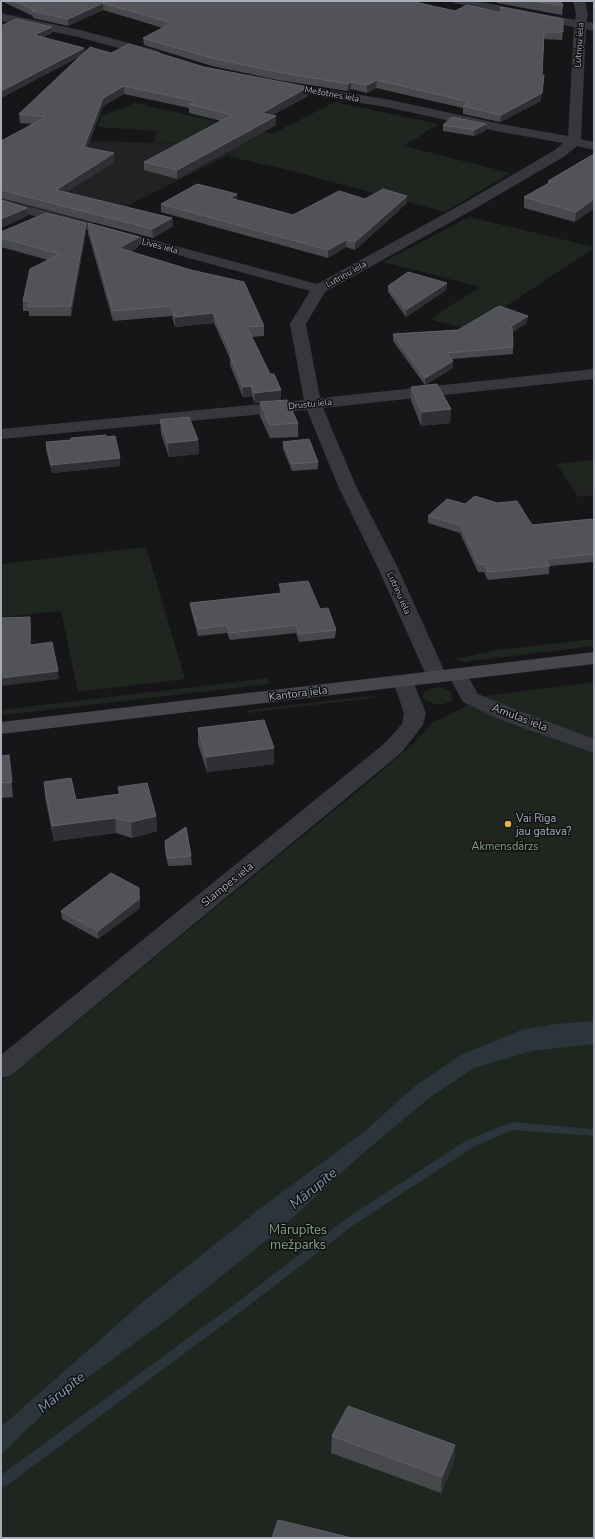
<svg xmlns="http://www.w3.org/2000/svg" width="595" height="1539" font-family="'Nunito Sans',sans-serif">
  <rect width="100%" height="100%" fill="#161618"/>
  <path fill="#222225" d="M1 139 250 145 227 156 90 224 1 199Z
    M594 460V495L578 497 557 464Z"/>
  <path fill="#1e261f" d="M335 102 438 124 404 146 510 173 445 212 292 171 227 156 249 145 154 142 157 131 97 127 102 116 135 103 272 134Z
    M469 217 594 247V248L470 330 430 319 480 287 383 262Z
    M594 460V486L574 489 557 464Z
    M146 547 185 679 78 692 61 611 1 617V564Z
    M594 639V646L464 662 456 659 497 650Z
    M268 678 269 684 3 715 1 710Z
    M594 682V1538H1V1082L33 1054 36 1055 376 776 413 744 432 723 489 695Z
    M440 687 450 691 453 696 452 701C442 706 432 705 423 698V694L426 690Z
    M371 696 378 697 248 713 247 710Z"/>
  <path fill="#2c353c" d="M594 1021V1044L532 1051 474 1068 429 1098 361 1155 278 1231 173 1315 68 1392 23 1433 1 1455V1427L145 1300 262 1207 365 1131 415 1086 459 1056 521 1030 556 1024Z"/>
  <g fill="none" stroke-linecap="round" stroke-linejoin="round">
    <path fill="#2c353c" fill-rule="evenodd" d="M512 1122 592 1129 594 1130V1136L513 1130 475 1146 355 1224 247 1307 6 1486 1 1488V1475L239 1301 347 1218 467 1140Z"/>
    <path fill="#37383d" fill-rule="evenodd" d="M452 1H476L575 20 576 14 573 1H585L588 14 586 22 594 23V31L586 29 581 139 594 142V150L577 146 565 156 476 208 325 292 306 324 320 398 594 369V379L323 408 356 486 398 568 447 677 444 681 437 683 430 681 427 677 378 568 338 486 307 410 1 439V429L304 400 290 324 310 291 1 207V199L317 284 466 202 555 150 563 143 501 132 386 107 279 90 274 89 273 86 274 83 279 82 386 99 501 124 568 136 574 27 458 4 454 3Z
      M1 13 80 30 159 51 161 54 159 57 155 58 78 37 1 21Z
      M458 669 465 671 478 694 515 709 594 739V753L499 719 463 702 448 675 451 671Z
      M403 675 410 677 413 681 426 713 423 725 401 753 10 1076 1 1078V1055L385 743 402 724 404 713 393 681 396 677Z"/>
    <path fill="#45474d" fill-rule="evenodd" d="M594 652V664L1 734V722Z"/>
  </g>
  <path fill="#47494d" d="M1 1H410L455 11 500 12V7L563 32 562 40 544 39 542 75 541 101 500 122 463 114V108L376 88 367 93 351 89 347 91 278 80 212 66 144 45 143 38 163 28 103 10 68 26 33 18V16Z
    M496 1H561L563 6 562 15 497 3Z
    M1 26 52 27V33L43 37 84 52 111 53 204 67 308 96 272 115 276 116V125L177 179 144 170V162L221 121 189 113V108L124 94 103 106 87 148 114 153V162L66 192 172 218 173 226 153 238 1 198V141L33 124 20 123 19 114 80 56 1 98Z
    M443 125 486 130 474 136 443 131Z
    M594 154 575 222 524 208V197L548 184V181Z
    M407 196V203L355 250 346 247 328 258 161 212V204L237 200 293 215 365 199Z
    M88 223 139 246 131 252 264 326V336L252 337 270 374 281 390V400L298 423V437L270 438 260 416V403H255L252 396 243 397 230 365V359L214 323 175 327 172 316 113 321 88 233Z
    M1 232H86L71 316H29V311H23V301L48 260 1 247Z
    M447 283 446 290 406 317 388 292V286Z
    M527 323 512 332 513 347V354L452 359 453 368 425 385 393 341V334L458 330Z
    M411 387 451 409 450 423 421 426 411 400Z
    M160 420 198 440 199 454 169 457 161 434Z
    M106 437 120 466 52 473 46 450V442Z
    M283 442 318 462V469L292 471 283 449Z
    M428 516 532 525 594 522V562L549 566V574L488 580 484 572H478L460 533 428 523Z
    M279 584 320 609 336 630 335 638 299 642 296 633 230 640 227 633 198 636 191 610 190 603 280 593Z
    M198 728 274 764 207 772 198 744Z
    M9 755 13 797 1 798V756Z
    M44 782 76 800 119 794 118 787 156 816 157 831 132 838 116 833 54 841 45 797Z
    M165 841 191 856 192 865 168 866 165 850Z
    M140 896V908L98 939 62 919 61 911Z
    M332 1436 455 1445 454 1462 441 1493 331 1453Z"/>
  <path fill="#2f3033" d="M103 3V10L68 26V19Z
    M52 27V33L35 41 34 35Z
    M84 48 85 54 1 98V91Z
    M377 80 376 88 367 93V85Z
    M351 82V89L347 91 348 84Z
    M543 82 541 101 500 122 501 115Z
    M124 86V94L103 106 84 156V147L103 98Z
    M308 87V96L262 121V113Z
    M276 116V125L177 179V170Z
    M486 124V130L474 136V130Z
    M114 153V162L56 199V190Z
    M237 194V202L230 198Z
    M407 196V203L355 250V242Z
    M594 199V209L575 222 576 212Z
    M27 208 28 216 1 228V219Z
    M172 218 173 226 153 238 152 229Z
    M86 223V232L71 316V306Z
    M139 237V246L120 258 119 248Z
    M346 240V247L328 258V250Z
    M447 283 446 290 406 317V310Z
    M213 313 214 323 175 327V317Z
    M528 316 527 323 509 334 510 327Z
    M453 361V368L425 385V378Z
    M251 386 252 396 243 397V387Z
    M281 390V401L255 403 254 393Z
    M451 409 450 423 421 426 422 412Z
    M198 440 199 454 169 457 168 443Z
    M120 458V466L52 473 51 465Z
    M30 617 31 624V652L30 645Z
    M58 671 59 679 1 686V678Z
    M274 748V764L207 772 206 757Z
    M156 816 157 831 132 838 131 822Z
    M115 818 116 833 54 841 52 826Z
    M139 888 140 908 98 939V931Z
    M455 1445 454 1462 441 1493 442 1477Z"/>
  <path fill="#525359" stroke="#5f6168" d="M14 1H410L455 11 467 5 502 13 500 7 563 19V32H544L542 75H544L542 93 501 115 463 106 469 102 377 80 367 85 351 82 348 84 278 72 212 58 143 38 172 23 103 3 68 19 32 11 35 10Z
    M534 1H561L563 6Z
    M16 19 52 27 34 35 84 48 1 91V26Z
    M129 44 204 67 308 87 262 113 276 116 177 170 144 162 232 115 189 104 195 101 124 86 103 98 84 147 114 153 56 190 172 218 152 229 1 190V141L46 117 19 114 90 47 111 53Z
    M452 117 486 124 474 130 443 125Z
    M594 154V199L576 212 524 197 551 182 548 181Z
    M197 184 237 194 230 198 293 215 339 191 365 199 383 189 407 196 355 242 346 240 328 250 161 204Z
    M1 200 27 208 1 219Z
    M46 213 86 223 71 306 28 307 29 301H23L30 269 60 254 1 238V232Z
    M88 223 139 237 119 248 191 270 244 282 264 326 247 327 270 374H274L281 390 254 393 251 386 243 387 230 355 232 354 213 313 175 317 171 306 113 311Z
    M408 272 447 283 406 310 388 286Z
    M499 306 528 316 510 327H512L513 347 447 353 453 361 425 378 393 334 458 330Z
    M437 384 451 409 422 412 411 387Z
    M287 400 298 423 270 425 260 402Z
    M189 417 198 440 168 443 160 420Z
    M106 435V437L115 436 120 458 51 465 46 442 71 440V438Z
    M309 439 318 462 292 464 283 442Z
    M475 496 497 503 517 501 532 525 592 519 594 522V554L546 559 550 566 488 572 485 564 479 565 460 525 428 516 447 499 465 504Z
    M308 581 320 609 328 608 336 630 299 634 296 625 229 633 227 625 198 629 190 603 283 593 279 584Z
    M30 617V645L52 642 58 671 1 678V618Z
    M264 720 274 748 206 757 198 728Z
    M9 755 12 782 1 783V756Z
    M71 778 76 800 120 794 118 787 147 783 156 816 131 822 115 818 52 826 44 782Z
    M186 827 191 856 167 858 165 841Z
    M111 873 139 888V899L98 931 61 911Z
    M348 1406 455 1445 442 1477 332 1436Z
    M278 1520 352 1538H272Z"/>
  <circle fill="#f2b134" stroke="#111113" stroke-width="1.5" cx="508" cy="824" r="4"/>
  <g text-anchor="middle" stroke-width="3" stroke-linejoin="round" paint-order="stroke">
    <g font-size="9" fill="#a8adb8" stroke="#111113">
      <text transform="translate(579 45) rotate(-86)" y="3">Lutriņu iela</text>
      <text transform="translate(332 94) rotate(10)" y="3">Mežotnes iela</text>
      <text transform="translate(160 246) rotate(15)" y="3">Līves iela</text>
      <text transform="translate(346 274) rotate(-29)" y="3">Lutriņu iela</text>
      <text transform="translate(310 404) rotate(-6)" y="3">Drustu iela</text>
      <text transform="translate(399 593) rotate(66)" y="3">Lutriņu iela</text>
    </g>
    <g font-size="11" fill="#a8adb8" stroke="#111113">
      <text transform="translate(298 693) rotate(-7)" y="4">Kantora iela</text>
      <text transform="translate(520 717) rotate(21)" y="4">Amulas iela</text>
      <text transform="translate(227 884) rotate(-39)" y="4">Slampes iela</text>
    </g>
    <g font-size="11" fill="#a8adb8" stroke="#111113" text-anchor="start">
      <text x="516" y="822">Vai Rīga<tspan x="516" dy="13">jau gatava?</tspan></text>
    </g>
    <g font-size="11" fill="#7fa381" stroke="#111113">
      <text x="505" y="850">Akmensdārzs</text>
    </g>
    <g font-size="13" fill="#7fa381" stroke="#111113">
      <text x="298" y="1234">Mārupītes<tspan x="298" dy="15">mežparks</tspan></text>
    </g>
    <g font-size="14" font-style="italic" fill="#7f9bb3" stroke="#111113">
      <text transform="translate(313 1188) rotate(-39)" y="5">Mārupīte</text>
      <text transform="translate(61 1392) rotate(-39)" y="5">Mārupīte</text>
    </g>
  </g>
  <rect width="595" height="1539" fill="none" stroke="#a8adb8" stroke-width="4"/>
</svg>
